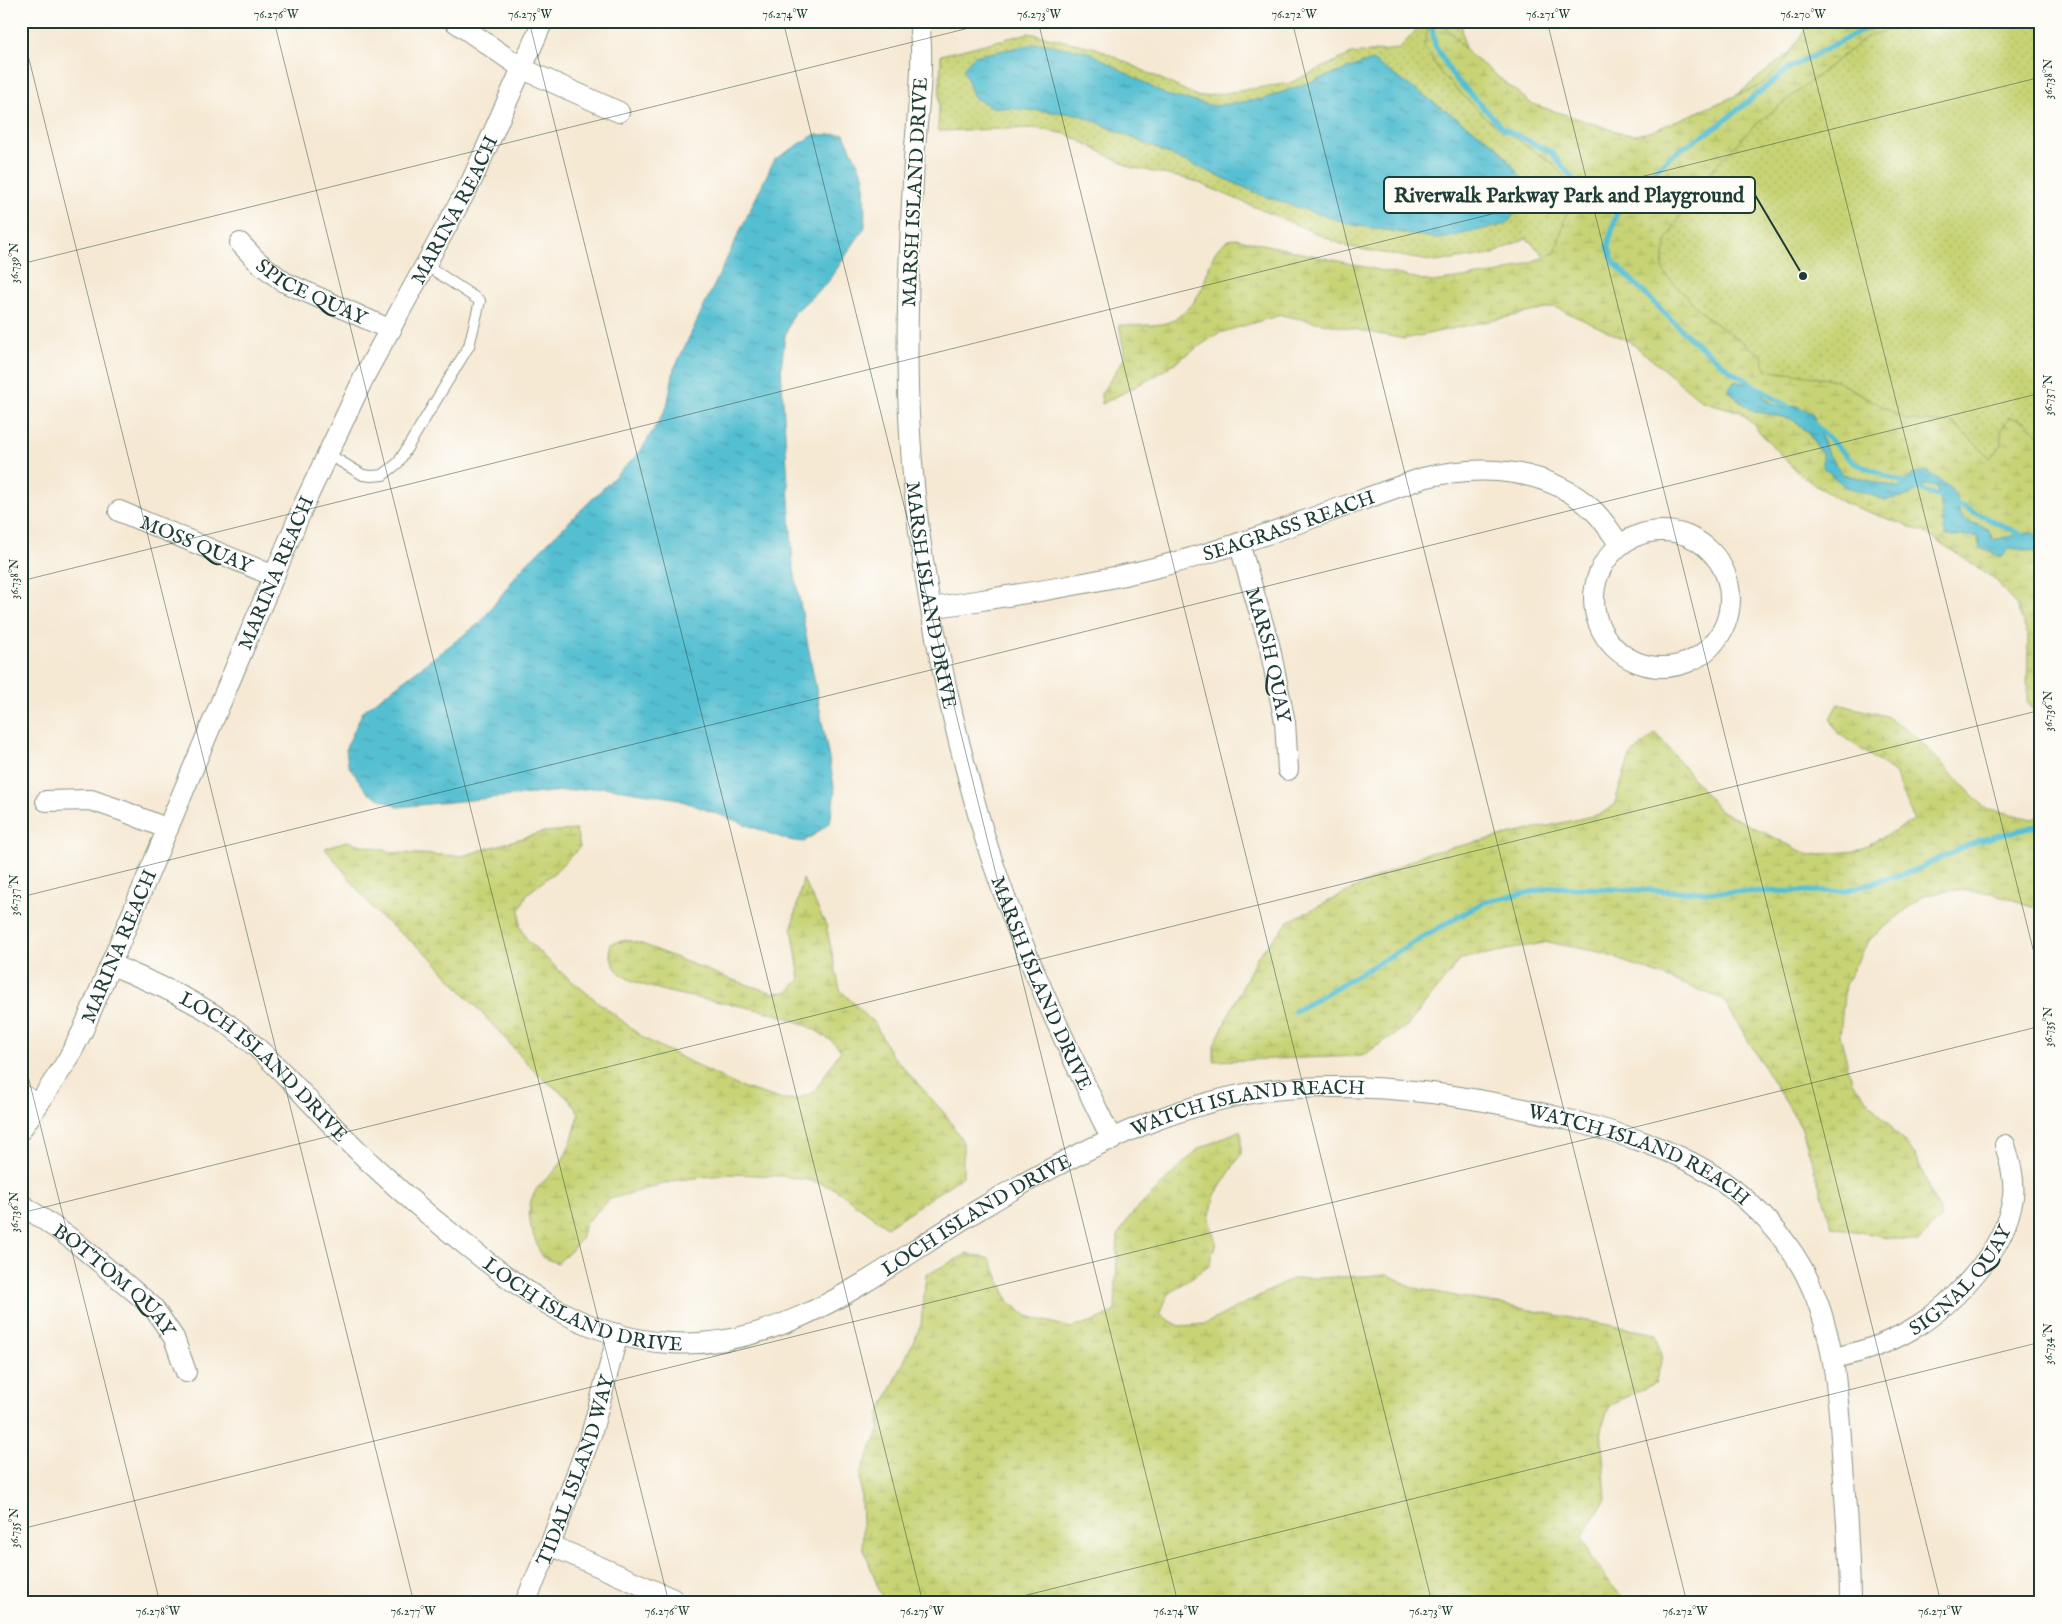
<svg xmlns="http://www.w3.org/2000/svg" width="2062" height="1624" font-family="'IM FELL English',serif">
  <defs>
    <pattern id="grass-dots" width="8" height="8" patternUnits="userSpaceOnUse" patternTransform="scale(1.25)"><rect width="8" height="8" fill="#c7d375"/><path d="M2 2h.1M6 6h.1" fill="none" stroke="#aab666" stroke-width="1.8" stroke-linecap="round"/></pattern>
    <pattern id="wetland-marsh" width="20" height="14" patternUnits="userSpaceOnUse" patternTransform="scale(1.25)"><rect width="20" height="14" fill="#c7d375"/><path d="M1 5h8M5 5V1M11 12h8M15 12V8" fill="none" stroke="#aab666"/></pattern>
    <pattern id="water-ripples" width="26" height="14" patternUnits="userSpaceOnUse" patternTransform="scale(1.25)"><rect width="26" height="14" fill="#55bfd2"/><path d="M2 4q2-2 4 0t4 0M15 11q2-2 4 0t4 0" fill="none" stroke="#469cab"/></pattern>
  </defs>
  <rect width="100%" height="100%" fill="#fdfcf7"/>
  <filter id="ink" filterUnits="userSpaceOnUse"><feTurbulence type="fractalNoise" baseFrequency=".02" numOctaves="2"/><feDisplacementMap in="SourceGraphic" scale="10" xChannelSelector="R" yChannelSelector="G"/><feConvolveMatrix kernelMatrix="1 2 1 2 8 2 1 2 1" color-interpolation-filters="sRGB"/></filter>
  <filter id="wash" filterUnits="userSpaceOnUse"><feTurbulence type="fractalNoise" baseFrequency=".0096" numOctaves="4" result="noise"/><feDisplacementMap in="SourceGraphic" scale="20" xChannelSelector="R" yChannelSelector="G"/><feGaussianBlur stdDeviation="1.12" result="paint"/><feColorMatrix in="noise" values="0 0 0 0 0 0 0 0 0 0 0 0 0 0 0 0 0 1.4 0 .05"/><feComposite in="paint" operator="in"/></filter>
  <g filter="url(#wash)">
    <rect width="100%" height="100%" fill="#f6e9d4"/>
    <path fill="url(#grass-dots)" stroke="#738854" d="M1424 21H1461L1467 66 1532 138 1683 139 1828 21H2041V553L1581 290 1526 238 1493 254 1436 262 1348 247 1192 180 1130 167 1067 134 1034 128 938 131 941 55 1029 33 1096 48 1199 97 1290 83 1351 54 1399 49Z"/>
    <path fill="url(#wetland-marsh)" stroke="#738854" d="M1430 21H1440L1467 52 1532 104 1625 134 1634 135 1650 132 1759 86 1779 69 1806 28 1831 21H1921L1868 36 1753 127 1696 187 1667 240 1662 266 1665 274 1706 317 1762 355 1766 370 1836 380 1907 420 1954 423 1990 458 2001 446V430L2010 417 2027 423 2041 437V537L2030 533 1993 540 1988 529 1967 521 1959 513C1958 482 1937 483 1912 475L1899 488 1842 474 1827 452 1812 413C1787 410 1771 411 1758 387L1750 410 1792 419 1807 432 1844 486 1907 496 1925 485 1936 487 1943 505 1942 522 2011 548 2041 553V720L2027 702 2028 636 2016 605 1995 579 1924 532 1844 503 1813 484 1796 471 1741 412 1702 401 1629 341 1555 307 1404 339 1281 315 1219 333 1157 375 1102 404 1101 394 1125 357 1119 325C1133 325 1148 326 1162 324 1178 321 1195 304 1201 290 1210 270 1210 244 1235 238L1432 282 1501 273 1555 253 1574 188 1552 163 1487 119 1442 75 1424 46Z
      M1838 704 1886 716 1914 735 1985 808 2032 819 2041 814V909L1992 893 1957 890 1924 895 1870 939 1845 984 1840 1035 1852 1082 1916 1156 1941 1218 1917 1242 1832 1227 1802 1129 1723 999 1599 952 1548 942 1461 959 1407 1026 1362 1056 1214 1061V1045L1257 957 1289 921 1424 854 1601 814 1614 805 1630 756 1656 733 1719 810 1809 855 1857 851 1914 820 1895 773 1838 733 1830 718Z
      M576 830 580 847 555 872 527 894 520 909V926L527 940 563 974 645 1039 738 1086 783 1100 798 1099 814 1092 841 1050C800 1006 720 1006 665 991 651 987 635 984 622 975 612 967 610 956 610 944L626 940 642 944 724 977 773 993 788 992 800 979 792 927 803 879 826 925 840 990 875 1024 891 1054 946 1115 963 1142V1176L887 1227 835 1189 818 1182 783 1176 731 1174 677 1180 610 1199 585 1223 581 1239 570 1252 557 1263 542 1257C533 1235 522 1212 536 1190 543 1180 554 1174 560 1164 570 1149 575 1131 579 1113L568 1098 537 1074 432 958 379 916 325 848 346 841 396 853 462 856 543 832Z
      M1241 1130V1154L1215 1195 1209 1219 1216 1242 1209 1265 1169 1294 1159 1314 1179 1326 1205 1324 1292 1279 1389 1275 1414 1288 1656 1334 1662 1359 1655 1383 1610 1405 1601 1429 1606 1499 1582 1537 1591 1558 1626 1603H884L863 1547 860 1474 880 1429 879 1415 921 1325 926 1275 967 1254 990 1259 1009 1302 1027 1316 1071 1328 1093 1322 1115 1311 1118 1236 1130 1216 1198 1149Z"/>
    <path fill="url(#water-ripples)" stroke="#3a7e83" d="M1040 43 1089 52 1166 95 1214 106 1263 99 1372 60 1496 145 1525 182 1527 200 1506 224 1441 239 1353 225 1266 197 1078 114 993 107 974 98 963 68 974 56Z
      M844 134 864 177 865 227 828 282 793 314 785 336 781 368 793 565 835 791 830 823 804 842 788 840 674 798 604 787 398 807 368 793 348 765 346 748 363 711 481 622 521 569 640 452 667 407 674 369 774 160 814 135Z
      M1734 381 1758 387 1766 400 1785 409 1795 405 1812 413 1827 452 1842 474 1899 488 1912 475 1926 471C1945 484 1958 488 1959 513L1967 521 1988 529 1993 540 2030 532 2041 537V553L2011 548 2002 557 1980 548 1977 536H1946C1940 519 1944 505 1936 487L1925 485 1907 496 1885 500 1844 486 1822 466V453L1807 432 1792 419 1750 410 1728 390Z"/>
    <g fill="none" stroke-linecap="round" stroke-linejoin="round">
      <path stroke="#55bfd2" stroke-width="5.5" d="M1431 21 1435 45 1453 76 1504 129 1551 152 1587 197 1617 212
        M1796 412 1731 371 1690 338 1613 262 1608 245 1617 212 1626 196 1672 155 1719 125 1789 68 1880 21
        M1812 422 1854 463 1955 503 2026 537
        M1295 1011 1484 902 1554 887 1699 892 1844 891 1913 871 1977 841 2041 825"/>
    </g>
  </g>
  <g filter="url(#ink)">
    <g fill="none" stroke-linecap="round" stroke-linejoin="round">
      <g stroke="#8a9384" stroke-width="12">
        <path id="service" d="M328 454 363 475 372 476 383 475 398 463 469 346 480 301 426 265"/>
      </g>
      <g stroke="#8a9384" stroke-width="22">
        <g id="minor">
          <path d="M454 21 523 69 619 112"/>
          <path id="s1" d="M919 21C925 67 917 114 914 160 910 245 905 330 909 415 914 526 933 638 960 746 970 785 980 825 993 863 1025 958 1068 1050 1112 1140"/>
          <path id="s2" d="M240 243 257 261 284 282 391 330"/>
          <path id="s3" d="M119 511 274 576"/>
          <circle cx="1662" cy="599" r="68"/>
          <path id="s4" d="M1239 543 1269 644 1285 722 1288 770"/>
          <path id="s5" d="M931 608C1006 596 1083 586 1158 567 1248 544 1335 509 1423 478 1480 464 1550 467 1595 512 1605 522 1612 534 1620 545"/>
          <path d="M46 801 91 800 123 811 168 829"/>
          <path id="s6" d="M112 965C158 985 203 1003 242 1035 278 1064 307 1100 339 1132 379 1173 422 1211 467 1246 530 1296 586 1338 669 1343 787 1351 882 1268 978 1210 1036 1175 1098 1142 1161 1118 1200 1104 1242 1092 1283 1089 1383 1081 1481 1096 1577 1122 1621 1134 1666 1147 1705 1170 1743 1192 1779 1228 1801 1266 1836 1328 1838 1397 1843 1466 1846 1511 1850 1557 1850 1603"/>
          <path d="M21 1094 38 1105"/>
          <path id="s7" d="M21 1130 67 1061 83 1030 305 502 366 373 472 180 543 21"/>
          <path id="s8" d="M21 1204 73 1240 153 1307 174 1338 186 1372"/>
          <path id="s9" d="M1833 1358C1895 1346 1939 1319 1979 1269 1996 1248 2009 1224 2013 1197 2015 1179 2010 1162 2005 1145"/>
          <path d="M550 1545 673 1599"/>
          <path id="s10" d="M525 1603 550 1545 591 1435 618 1334"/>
        </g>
      </g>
      <use href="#service" stroke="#fff" stroke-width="10"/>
      <use href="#minor" stroke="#fff" stroke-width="20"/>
    </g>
  </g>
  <path fill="none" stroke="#1f3d34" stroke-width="1" stroke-opacity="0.45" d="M274 21 669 1603M529 21 923 1603M783 21 1178 1603M1038 21 1432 1603M1292 21 1687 1603M1547 21 1941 1603M1801 21 2041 981M21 27 414 1603M21 264 997 21M21 581 2041 77M21 897 2041 393M21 1048 160 1603M21 1213 2041 710M21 1529 2041 1026M995 1603 2041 1342"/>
  <g text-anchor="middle" stroke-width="4" stroke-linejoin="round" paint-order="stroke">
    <g font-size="20" fill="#1f3d34" stroke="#fdfcf7">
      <text transform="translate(914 192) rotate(-87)" y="7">MARSH ISLAND DRIVE</text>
      <text dy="7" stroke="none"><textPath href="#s7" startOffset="1019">MARINA REACH</textPath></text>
      <text dy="7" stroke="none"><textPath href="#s2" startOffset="88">SPICE QUAY</textPath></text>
      <text dy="7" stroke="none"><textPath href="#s5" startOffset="368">SEAGRASS REACH</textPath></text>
      <text dy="7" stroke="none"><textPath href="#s3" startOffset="84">MOSS QUAY</textPath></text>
      <text dy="7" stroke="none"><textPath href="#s7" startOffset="614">MARINA REACH</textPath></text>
      <text dy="7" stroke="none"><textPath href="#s1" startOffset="576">MARSH ISLAND DRIVE</textPath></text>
      <text dy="7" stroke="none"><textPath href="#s4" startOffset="116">MARSH QUAY</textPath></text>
      <text dy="7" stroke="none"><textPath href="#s7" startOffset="209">MARINA REACH</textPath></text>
      <text dy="7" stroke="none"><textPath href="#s1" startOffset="981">MARSH ISLAND DRIVE</textPath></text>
      <text dy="7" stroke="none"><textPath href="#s6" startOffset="185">LOCH ISLAND DRIVE</textPath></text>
      <text dy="7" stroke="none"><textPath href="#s6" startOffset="1321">WATCH ISLAND REACH</textPath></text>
      <text dy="7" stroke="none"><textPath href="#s6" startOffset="1726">WATCH ISLAND REACH</textPath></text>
      <text dy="7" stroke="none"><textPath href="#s6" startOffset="1024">LOCH ISLAND DRIVE</textPath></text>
      <text dy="7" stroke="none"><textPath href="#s9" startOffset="154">SIGNAL QUAY</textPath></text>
      <text dy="7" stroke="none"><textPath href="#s8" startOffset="121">BOTTOM QUAY</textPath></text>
      <text dy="7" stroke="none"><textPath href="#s6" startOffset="590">LOCH ISLAND DRIVE</textPath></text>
      <text dy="7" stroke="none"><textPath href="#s10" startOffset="142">TIDAL ISLAND WAY</textPath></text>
    </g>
  </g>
  <path fill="none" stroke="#1f3d34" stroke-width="2" d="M1803 276L1755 195"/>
  <circle fill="#1f3d34" stroke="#fdfcf7" stroke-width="2" cx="1803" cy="276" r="5"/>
  <rect fill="#fdfcf7" stroke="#1f3d34" stroke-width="2" x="1384" y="177" width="371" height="36" rx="5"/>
  <g font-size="21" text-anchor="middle" font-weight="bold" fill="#1f3d34">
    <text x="1569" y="202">Riverwalk Parkway Park and Playground</text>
  </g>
  <rect width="2062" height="1624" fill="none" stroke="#fdfcf7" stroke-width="55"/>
  <rect x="28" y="28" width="2006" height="1568" fill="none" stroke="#1f3d34" stroke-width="2"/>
  <g font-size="12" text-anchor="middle" fill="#1f3d34">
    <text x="276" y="18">76.276°W</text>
    <text x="530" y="18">76.275°W</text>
    <text x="785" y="18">76.274°W</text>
    <text x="1039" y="18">76.273°W</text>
    <text x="1294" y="18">76.272°W</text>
    <text x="1548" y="18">76.271°W</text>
    <text x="1803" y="18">76.270°W</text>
    <text transform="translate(2048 79) rotate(-90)" y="4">36.738°N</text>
    <text transform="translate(14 263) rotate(-90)" y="4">36.739°N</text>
    <text transform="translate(2048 395) rotate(-90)" y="4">36.737°N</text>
    <text transform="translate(14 579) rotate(-90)" y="4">36.738°N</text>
    <text transform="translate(2048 711) rotate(-90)" y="4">36.736°N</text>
    <text transform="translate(14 895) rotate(-90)" y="4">36.737°N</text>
    <text transform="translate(2048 1027) rotate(-90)" y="4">36.735°N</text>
    <text transform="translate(14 1212) rotate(-90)" y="4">36.736°N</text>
    <text transform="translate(2048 1344) rotate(-90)" y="4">36.734°N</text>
    <text transform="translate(14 1528) rotate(-90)" y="4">36.735°N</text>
    <text x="158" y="1615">76.278°W</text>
    <text x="413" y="1615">76.277°W</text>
    <text x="667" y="1615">76.276°W</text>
    <text x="922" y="1615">76.275°W</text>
    <text x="1176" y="1615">76.274°W</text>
    <text x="1431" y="1615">76.273°W</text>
    <text x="1685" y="1615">76.272°W</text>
    <text x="1940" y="1615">76.271°W</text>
  </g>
</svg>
